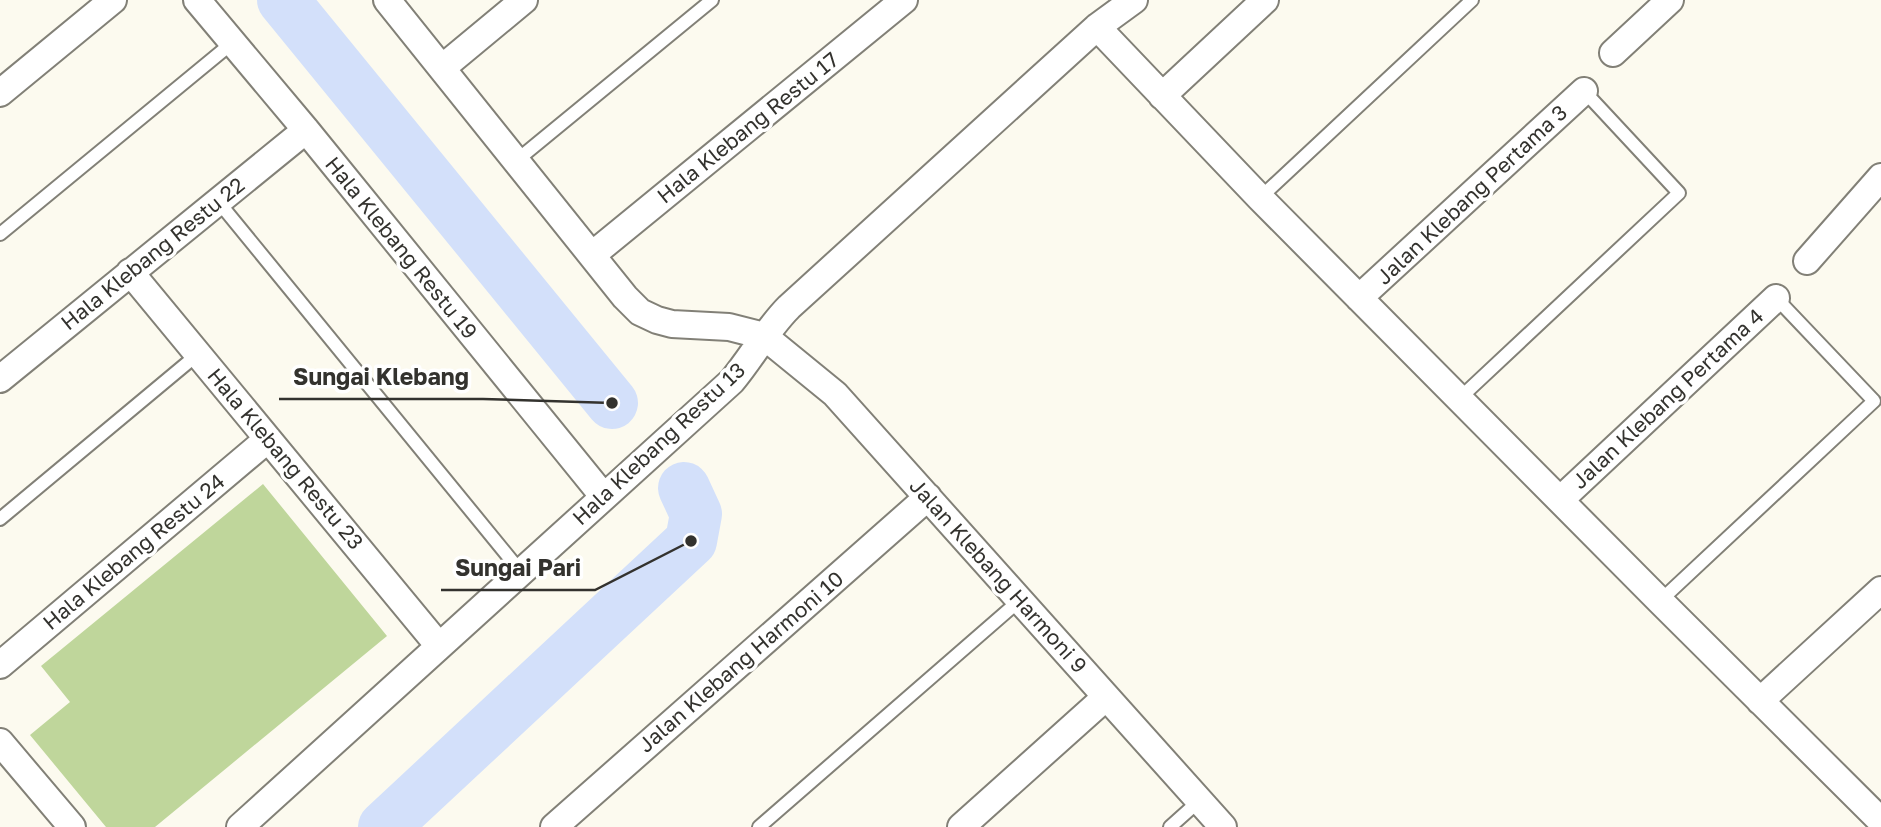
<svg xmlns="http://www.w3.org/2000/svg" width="1881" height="827" font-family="'Golos Text',sans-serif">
  <rect width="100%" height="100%" fill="#fcfaef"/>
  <path fill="#bfd69b" d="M263 484 387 636 155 827H106L30 735 70 702 41 666Z"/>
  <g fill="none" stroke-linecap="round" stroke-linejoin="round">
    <path stroke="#d3e0fa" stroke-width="52" d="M283 0 612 403
      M384 827 691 541 696 514 684 488"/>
    <g stroke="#828077" stroke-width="16">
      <path id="lane" d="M516 161 712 0
        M1260 198 1472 0
        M217 200 521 572
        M0 234 232 43
        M1459 399 1679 193 1584 91
        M0 519 198 354
        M1660 601 1874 401 1776 298
        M759 827 1020 600
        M1170 827 1199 801"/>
    </g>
    <g stroke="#828077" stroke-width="30">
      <path id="street" d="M197 0 306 130 604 497
        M387 0 625 297 640 312 657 320 672 324 729 327 764 336 835 394 1223 827
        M1097 27 1260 198 1660 601 1881 821
        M1613 53 1670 0
        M442 68 524 0
        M0 93 113 0
        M1162 96 1265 0
        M592 255 904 0
        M1807 261 1881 177
        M130 272 439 646
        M1359 298 1584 91
        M0 379 306 130
        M1560 500 1776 298
        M0 665 268 439
        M1760 701 1881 590
        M0 742 72 827
        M240 827 732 381C752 357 767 329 789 307L1097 27 1134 0
        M554 827 928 497
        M961 827 1106 697"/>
    </g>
    <use href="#lane" stroke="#fff" stroke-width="12"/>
    <use href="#street" stroke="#fff" stroke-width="26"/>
  </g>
  <g text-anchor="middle" stroke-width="7" stroke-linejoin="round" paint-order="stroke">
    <g font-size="21" fill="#33322e" stroke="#fff">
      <text transform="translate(748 128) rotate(-39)" y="7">Hala Klebang Restu 17</text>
      <text transform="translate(1472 195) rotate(-43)" y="7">Jalan Klebang Pertama 3</text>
      <text transform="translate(401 248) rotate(51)" y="7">Hala Klebang Restu 19</text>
      <text transform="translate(153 254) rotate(-39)" y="7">Hala Klebang Restu 22</text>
      <text transform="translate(1668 399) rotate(-43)" y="7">Jalan Klebang Pertama 4</text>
      <text transform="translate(659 444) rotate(-43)" y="7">Hala Klebang Restu 13</text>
      <text transform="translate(285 459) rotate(50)" y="7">Hala Klebang Restu 23</text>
      <text transform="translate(134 552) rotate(-40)" y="7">Hala Klebang Restu 24</text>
      <text transform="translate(998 576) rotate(48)" y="7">Jalan Klebang Harmoni 9</text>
      <text transform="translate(741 662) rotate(-41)" y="7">Jalan Klebang Harmoni 10</text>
    </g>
  </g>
  <path fill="none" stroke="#33322e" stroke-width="2.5" d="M612 403L483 399H279M691 541L595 590H441"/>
  <g fill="#33322e" stroke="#fff" stroke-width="2.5">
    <circle cx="612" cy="403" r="7"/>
    <circle cx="691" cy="541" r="7"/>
  </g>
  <g font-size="23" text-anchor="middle" font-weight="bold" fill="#33322e" stroke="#fff" stroke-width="7" stroke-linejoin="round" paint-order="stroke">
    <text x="381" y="385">Sungai Klebang</text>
    <text x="518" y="576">Sungai Pari</text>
  </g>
</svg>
